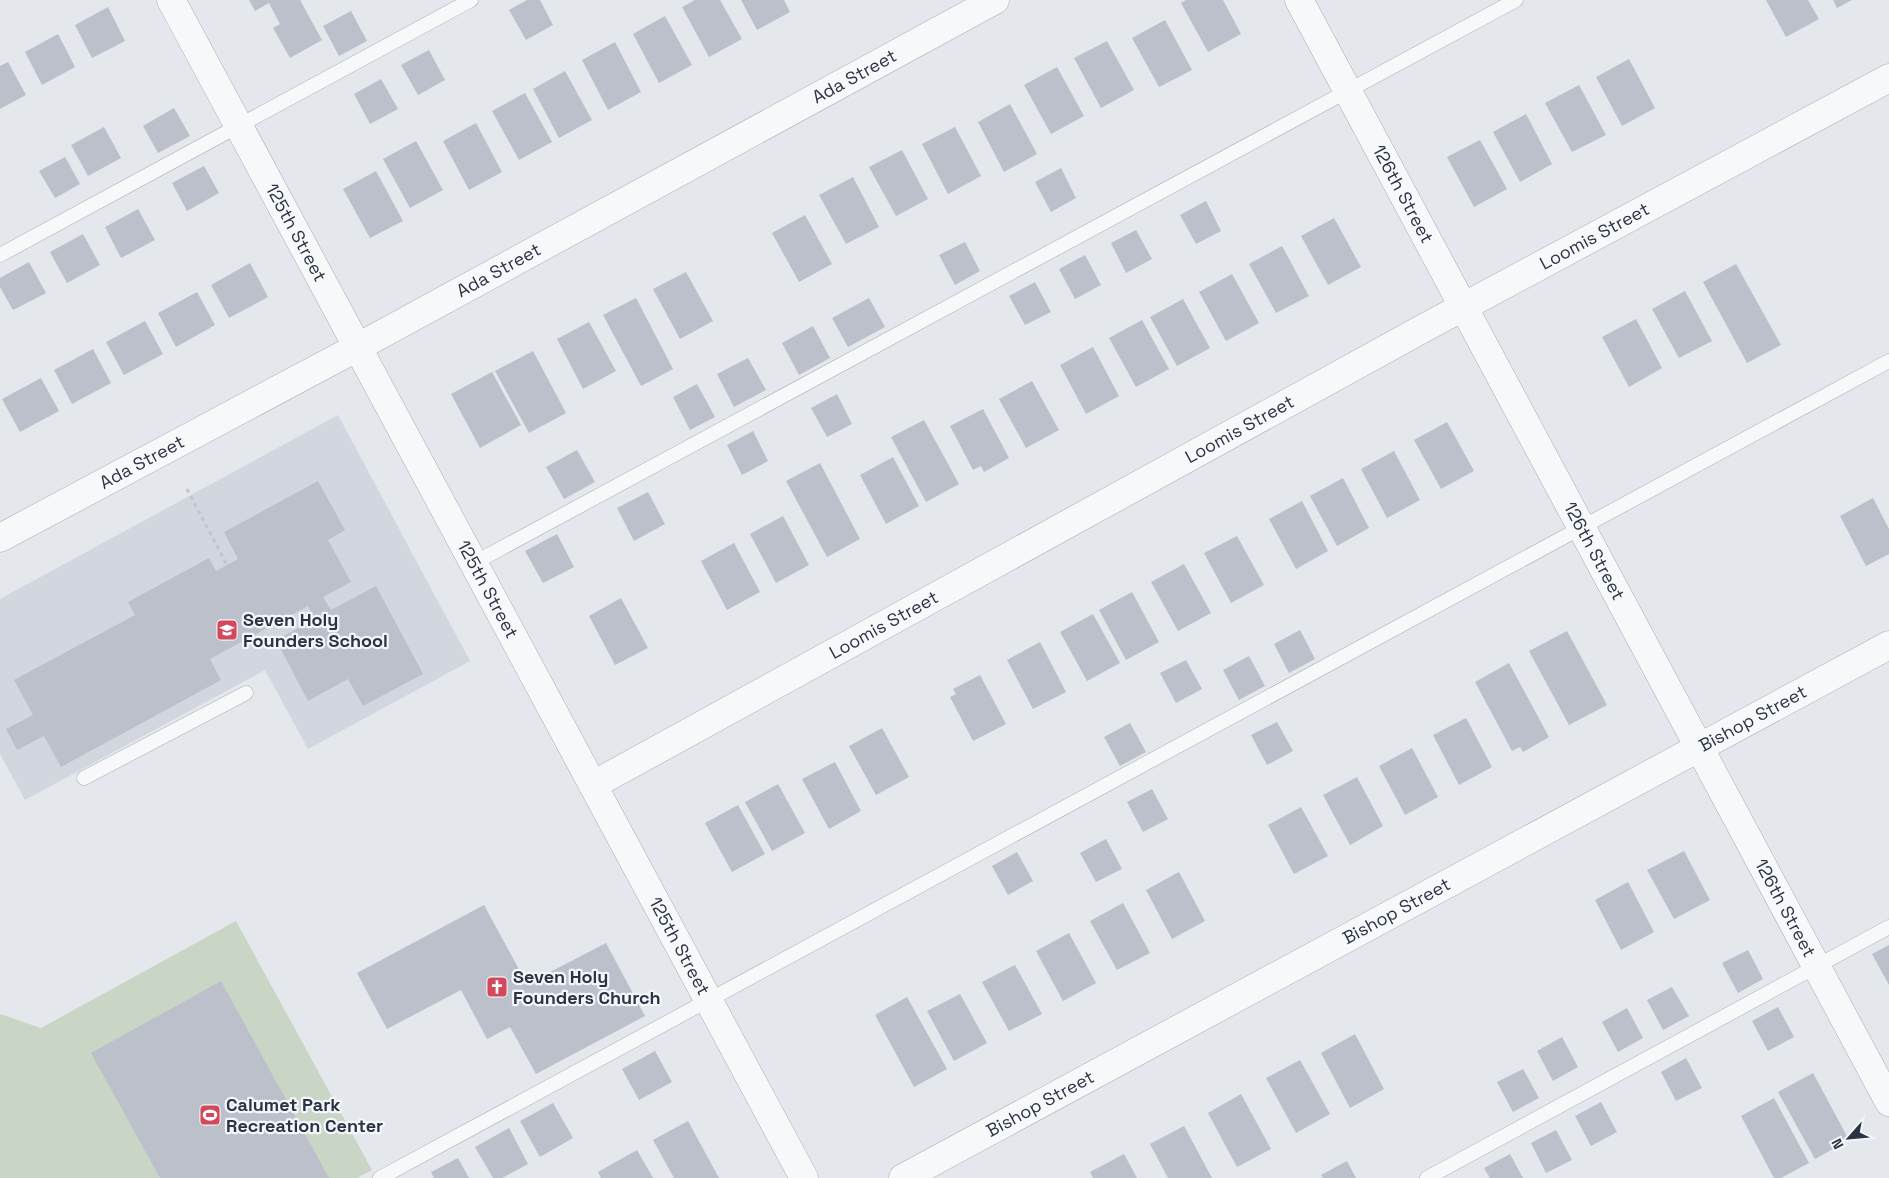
<svg xmlns="http://www.w3.org/2000/svg" width="1889" height="1178" font-family="'Space Grotesk',sans-serif">
  <rect width="100%" height="100%" fill="#e4e7ec"/>
  <path fill="#d2d6de" d="M338 415 470 661 308 749 265 670 25 800 0 754V599Z"/>
  <path fill="#c9d6c5" d="M236 921 372 1170 357 1178H0V1014L41 1028Z"/>
  <path fill="#bbc0ca" d="M249 0H300L322 40 290 58 273 28 280 24 269 3 255 11Z
    M527 0H540L553 25 526 40 509 10Z
    M695 0H720L742 39 709 57 682 7Z
    M741 0H784L790 12 757 30Z
    M1186 0H1223L1241 34 1208 52 1181 3Z
    M1766 0H1808L1819 19 1786 37Z
    M1833 0H1852L1837 8Z
    M108 7 125 41 92 58 75 25Z
    M351 11 367 41 339 56 323 26Z
    M665 16 692 65 659 83 633 34Z
    M1165 20 1192 70 1159 87 1132 38Z
    M58 34 75 67 42 85 25 52Z
    M1107 41 1134 90 1101 108 1074 58Z
    M615 42 641 92 608 110 582 60Z
    M429 50 445 80 418 95 401 65Z
    M1629 59 1655 108 1622 126 1596 77Z
    M8 62 26 95 0 109V66Z
    M1057 67 1084 116 1051 134 1024 85Z
    M565 71 592 120 559 138 533 89Z
    M381 79 398 109 370 124 354 94Z
    M1579 85 1606 135 1572 152 1545 103Z
    M525 93 552 142 519 160 492 111Z
    M1010 104 1037 154 1004 172 978 122Z
    M174 108 190 136 158 153 143 126Z
    M1526 114 1552 164 1520 182 1493 132Z
    M476 123 502 172 469 190 443 141Z
    M104 127 121 158 88 176 71 145Z
    M955 127 981 176 948 194 922 144Z
    M1480 140 1507 189 1474 207 1447 157Z
    M416 141 443 190 410 208 383 159Z
    M902 150 928 199 896 216 869 167Z
    M65 157 80 184 55 198 39 171Z
    M204 166 219 193 187 211 172 183Z
    M1061 168 1076 198 1051 212 1035 182Z
    M376 171 403 221 370 238 343 189Z
    M853 177 879 227 846 244 819 195Z
    M1206 201 1221 231 1196 244 1180 215Z
    M138 209 155 240 121 258 105 227Z
    M805 215 832 264 799 282 772 233Z
    M1334 218 1361 267 1328 285 1301 236Z
    M1136 230 1152 259 1126 273 1111 243Z
    M83 234 100 265 67 283 50 252Z
    M965 242 980 271 955 285 939 255Z
    M1282 246 1309 296 1276 313 1249 264Z
    M1085 255 1101 285 1075 299 1059 269Z
    M29 262 46 293 13 310 0 287V278Z
    M250 263 268 297 229 318 211 285Z
    M1736 264 1781 345 1747 363 1703 282Z
    M686 272 713 321 680 339 653 289Z
    M1232 274 1259 323 1226 341 1199 292Z
    M1035 282 1051 312 1025 325 1009 296Z
    M1685 291 1712 341 1679 358 1652 309Z
    M197 292 215 325 176 347 158 313Z
    M636 298 673 369 641 386 603 315Z
    M869 298 885 327 848 347 832 318Z
    M1183 299 1210 348 1177 366 1150 317Z
    M1636 319 1662 368 1629 387 1602 337Z
    M1142 320 1169 369 1136 387 1109 338Z
    M145 321 163 354 124 375 106 342Z
    M589 322 616 371 583 389 557 339Z
    M813 326 830 358 799 375 782 343Z
    M1093 347 1119 396 1086 414 1060 365Z
    M93 349 111 383 72 404 54 370Z
    M533 351 566 413 529 433 495 371Z
    M748 358 766 390 734 407 717 374Z
    M492 372 521 425 480 448 451 394Z
    M41 378 59 411 20 432 2 399Z
    M1032 381 1059 430 1026 448 999 399Z
    M697 384 715 417 690 430 673 397Z
    M837 394 852 424 827 437 811 408Z
    M983 409 1009 458 984 472 981 466 973 470 950 426Z
    M924 420 959 484 926 502 891 437Z
    M1447 422 1474 471 1441 489 1414 440Z
    M753 431 768 461 742 475 727 445Z
    M577 450 595 482 564 499 546 467Z
    M1394 451 1420 500 1387 518 1361 469Z
    M893 457 919 506 886 524 860 475Z
    M820 463 860 539 827 557 786 481Z
    M1343 478 1369 528 1337 546 1310 496Z
    M318 481 345 530 328 540 351 582 323 597 331 610 376 586 423 674 363 706 348 679 308 701 276 640 315 619 308 606 210 659 221 680 61 767 44 736 17 750 6 729 33 715 14 680 135 615 128 602 209 558 216 571 238 559 224 532Z
    M648 492 665 524 634 541 617 508Z
    M1873 498 1889 529V554L1866 566 1840 516Z
    M1302 501 1328 551 1296 569 1269 519Z
    M783 516 809 565 776 583 750 534Z
    M557 534 574 567 543 583 525 551Z
    M1237 536 1264 585 1231 603 1204 553Z
    M734 543 760 592 727 610 701 561Z
    M1184 564 1211 613 1178 631 1151 582Z
    M1132 592 1159 642 1126 660 1099 610Z
    M621 598 648 648 615 665 589 616Z
    M1093 614 1120 663 1087 681 1060 632Z
    M1300 630 1315 659 1289 673 1274 644Z
    M1567 631 1607 705 1569 725 1529 651Z
    M1040 642 1066 692 1033 709 1007 660Z
    M1249 656 1265 686 1239 700 1223 670Z
    M1186 660 1202 689 1176 703 1160 673Z
    M1509 663 1549 737 1523 752 1520 747 1512 751 1475 682Z
    M980 675 1006 724 973 741 950 697 956 694 953 689Z
    M1466 718 1492 767 1459 785 1433 735Z
    M1277 722 1293 751 1267 765 1251 735Z
    M1130 723 1146 752 1120 766 1104 737Z
    M882 728 909 777 876 795 849 746Z
    M1412 748 1438 797 1405 815 1379 766Z
    M835 762 861 811 829 829 802 779Z
    M1357 777 1383 826 1350 845 1323 795Z
    M778 784 805 833 772 851 745 802Z
    M1152 789 1168 819 1143 832 1127 802Z
    M738 805 765 854 732 872 705 823Z
    M1301 807 1328 856 1294 874 1268 825Z
    M1106 839 1122 869 1096 882 1080 853Z
    M1684 851 1710 900 1674 919 1647 870Z
    M1017 852 1033 881 1008 895 992 866Z
    M1179 872 1205 921 1172 939 1146 890Z
    M1628 882 1654 932 1621 950 1595 900Z
    M1123 903 1150 953 1117 970 1090 921Z
    M484 905 527 984 606 943 645 1016 536 1074 510 1027 487 1039 461 990 387 1029 357 973Z
    M1069 933 1096 983 1063 1001 1036 951Z
    M1889 945V985L1872 954Z
    M1748 950 1763 979 1738 993 1722 963Z
    M1015 965 1042 1014 1009 1031 982 982Z
    M221 981 329 1178H160L91 1053Z
    M1672 987 1689 1016 1663 1030 1647 1000Z
    M960 994 987 1043 954 1061 927 1011Z
    M907 997 947 1069 914 1087 875 1015Z
    M1778 1007 1794 1037 1768 1051 1752 1021Z
    M1627 1008 1643 1038 1618 1052 1602 1022Z
    M1355 1034 1384 1089 1350 1108 1321 1053Z
    M1562 1037 1578 1067 1553 1081 1537 1051Z
    M655 1051 672 1082 639 1100 622 1069Z
    M1686 1058 1702 1088 1676 1101 1661 1072Z
    M1300 1060 1330 1114 1296 1133 1266 1078Z
    M1523 1069 1539 1098 1513 1112 1497 1082Z
    M1813 1073 1849 1140 1815 1159 1778 1092Z
    M1241 1094 1271 1149 1237 1167 1208 1113Z
    M1774 1098 1809 1163 1781 1178H1774L1741 1116Z
    M1601 1102 1617 1132 1591 1146 1575 1116Z
    M553 1103 573 1138 540 1157 520 1121Z
    M688 1121 719 1178H674L653 1140Z
    M1184 1126 1212 1178H1168L1150 1144Z
    M509 1128 528 1164 502 1178H493L475 1147Z
    M1556 1130 1572 1160 1546 1173 1531 1143Z
    M637 1150 653 1178H601L598 1172Z
    M1124 1154 1137 1178H1093L1090 1172Z
    M1510 1154 1523 1178H1490L1484 1168Z
    M458 1158 469 1178H434L431 1172Z
    M1347 1161 1356 1178H1323L1321 1175Z"/>
  <g fill="none" stroke-linecap="round" stroke-linejoin="round">
    <g stroke="#a9aeb7" stroke-width="15">
      <path id="lane" d="M0 255 471 0
        M474 563 1516 0
        M84 778 246 693
        M380 1178 1889 361
        M1427 1178 1889 927"/>
    </g>
    <g stroke="#a9aeb7" stroke-width="29">
      <g id="street">
        <path id="s1" d="M171 0 804 1178"/>
        <path id="s2" d="M1299 0 1889 1102"/>
        <path id="s3" d="M0 538 358 347 995 0"/>
        <path id="s4" d="M593 785 1424 328 1889 78"/>
        <path id="s5" d="M903 1178 1889 645"/>
      </g>
    </g>
    <path stroke="#c2c5cb" stroke-width="3" stroke-dasharray="4 4" stroke-linecap="butt" d="M187 489 227 565"/>
    <use href="#lane" stroke="#f7f8fa" stroke-width="14"/>
    <use href="#street" stroke="#f7f8fa" stroke-width="28"/>
  </g>
  <defs>
    <g id="school-square" transform="scale(1.125)"><rect x="-9" y="-9" width="18" height="18" rx="4" fill="#d1495b" stroke="#f4f6f9"/><path d="M0-5L7-2L0 1L-7-2ZM-4 1L0 2.5L4 1V4Q0 6-4 4Z" fill="#fff"/></g>
    <g id="church-square" transform="scale(1.125)"><rect x="-9" y="-9" width="18" height="18" rx="4" fill="#d1495b" stroke="#f4f6f9"/><path d="M-1.2-6h2.4v3.5h3.3v2.4h-3.3V6h-2.4V-.1h-3.3v-2.4h3.3Z" fill="#fff"/></g>
    <g id="stadium-square" transform="scale(1.125)"><rect x="-9" y="-9" width="18" height="18" rx="4" fill="#d1495b" stroke="#f4f6f9"/><path d="M0-5a6.5 5 0 1 0 0 10a6.5 5 0 1 0 0-10ZM-3.5-1.8h7v3.6h-7Z" fill="#fff"/></g>
  </defs>
  <g fill-rule="evenodd">
    <use href="#school-square" x="227" y="630"/>
    <use href="#church-square" x="497" y="987"/>
    <use href="#stadium-square" x="210" y="1115"/>
  </g>
  <g text-anchor="middle" stroke-width="4.5" stroke-linejoin="round" paint-order="stroke">
    <g font-size="18" fill="#2b3445" stroke="#f4f6f9">
      <text dy="6" stroke="none"><textPath href="#s3" startOffset="971">Ada Street</textPath></text>
      <text dy="6" stroke="none"><textPath href="#s2" startOffset="220">126th Street</textPath></text>
      <text dy="6" stroke="none"><textPath href="#s1" startOffset="264">125th Street</textPath></text>
      <text dy="6" stroke="none"><textPath href="#s4" startOffset="1142">Loomis Street</textPath></text>
      <text dy="6" stroke="none"><textPath href="#s3" startOffset="566">Ada Street</textPath></text>
      <text dy="6" stroke="none"><textPath href="#s4" startOffset="738">Loomis Street</textPath></text>
      <text dy="6" stroke="none"><textPath href="#s3" startOffset="161">Ada Street</textPath></text>
      <text dy="6" stroke="none"><textPath href="#s2" startOffset="625">126th Street</textPath></text>
      <text dy="6" stroke="none"><textPath href="#s1" startOffset="669">125th Street</textPath></text>
      <text dy="6" stroke="none"><textPath href="#s4" startOffset="332">Loomis Street</textPath></text>
      <text dy="6" stroke="none"><textPath href="#s5" startOffset="966">Bishop Street</textPath></text>
      <text dy="6" stroke="none"><textPath href="#s2" startOffset="1030">126th Street</textPath></text>
      <text dy="6" stroke="none"><textPath href="#s5" startOffset="561">Bishop Street</textPath></text>
      <text dy="6" stroke="none"><textPath href="#s1" startOffset="1074">125th Street</textPath></text>
      <text dy="6" stroke="none"><textPath href="#s5" startOffset="156">Bishop Street</textPath></text>
    </g>
    <g font-size="18" font-weight="bold" fill="#2b3445" stroke="#f4f6f9" text-anchor="start">
      <text x="243" y="626">Seven Holy<tspan x="243" dy="21">Founders School</tspan></text>
      <text x="513" y="983">Seven Holy<tspan x="513" dy="21">Founders Church</tspan></text>
      <text x="226" y="1111">Calumet Park<tspan x="226" dy="21">Recreation Center</tspan></text>
    </g>
  </g>
  <g transform="translate(1849 1138) rotate(243)" stroke="#f4f6f9" stroke-width="4" paint-order="stroke">
  <path d="M0-4L9 19L0 12L-9 19Z" fill="#2b3445"/>
  <text y="-8" font-size="14" font-weight="bold" text-anchor="middle" fill="#2b3445">N</text>
  </g>
</svg>
